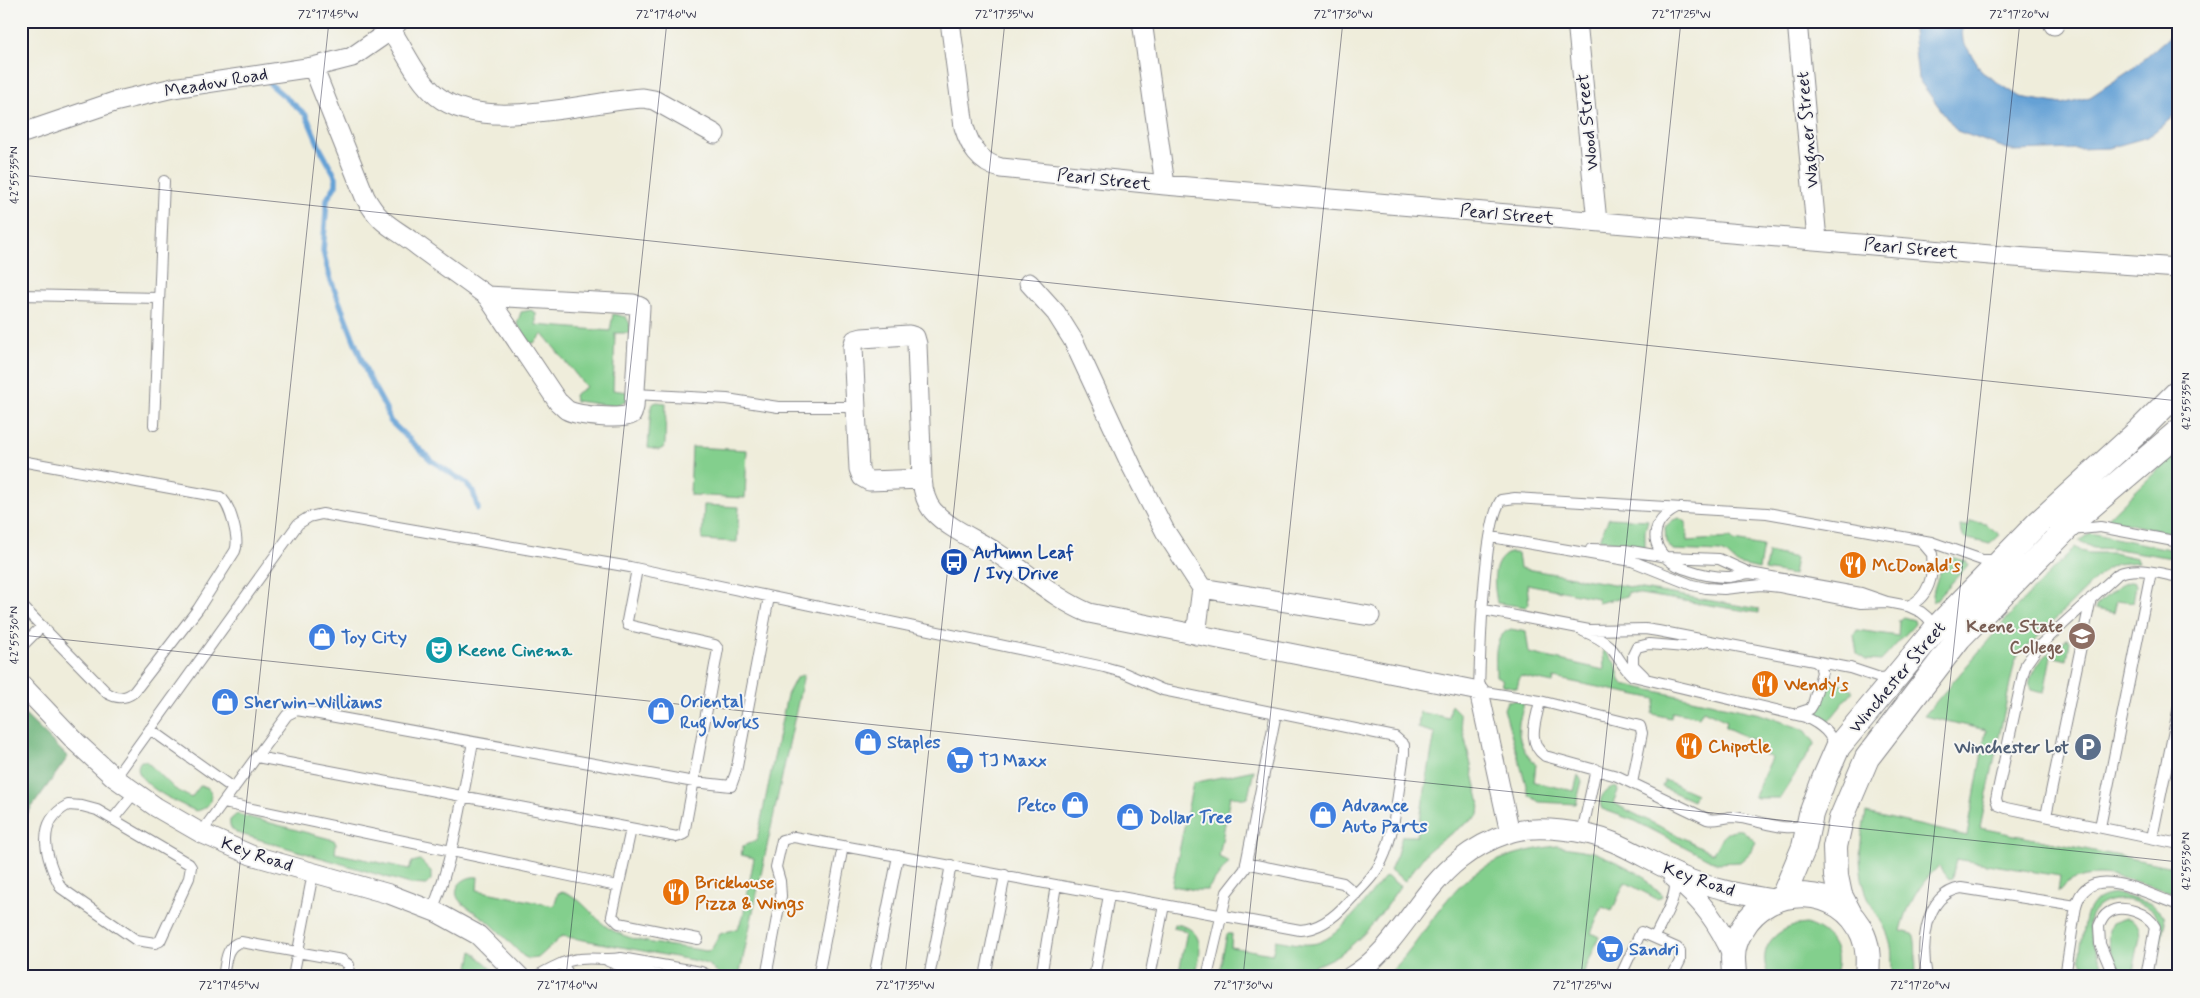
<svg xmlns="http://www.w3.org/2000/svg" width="2200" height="998" font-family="Mynerve,sans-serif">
  <rect width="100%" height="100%" fill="#f6f6f2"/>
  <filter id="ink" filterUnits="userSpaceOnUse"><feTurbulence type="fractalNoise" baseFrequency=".02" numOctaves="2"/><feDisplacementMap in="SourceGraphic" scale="10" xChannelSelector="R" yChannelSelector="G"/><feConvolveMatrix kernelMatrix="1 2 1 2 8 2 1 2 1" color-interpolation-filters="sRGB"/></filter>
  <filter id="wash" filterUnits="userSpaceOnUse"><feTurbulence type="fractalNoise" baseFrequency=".0096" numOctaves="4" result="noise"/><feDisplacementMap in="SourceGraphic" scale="20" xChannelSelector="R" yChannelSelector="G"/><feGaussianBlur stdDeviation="1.12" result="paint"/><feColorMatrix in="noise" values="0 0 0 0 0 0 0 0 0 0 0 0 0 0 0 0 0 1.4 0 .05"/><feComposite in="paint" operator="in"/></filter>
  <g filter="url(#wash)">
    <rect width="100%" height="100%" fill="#efeddb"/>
    <path fill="#83cf8d" stroke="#527864" d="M531 310 536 313V325L610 331 613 314 626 317 630 324V333H615L613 390 627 392V400L616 406 575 401 574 395 586 387 543 334 534 343H530L517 324 521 312Z
      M657 402 666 403 665 444 663 448 659 450 648 448 651 407 652 404Z
      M692 447 747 450 745 498 690 495Z
      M2179 449V535L2107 519Z
      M704 505 739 507 737 542 702 540Z
      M1609 518 1648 520 1645 531V548L1599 539Z
      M1679 518 1686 522 1687 541 1731 538 1734 541 1763 546 1759 569 1737 564 1727 555 1720 552 1673 550 1666 542 1665 527 1673 520Z
      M1970 521 1986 524 2000 535 1990 544 1964 538 1961 534 1960 526H1969Z
      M2090 533 2179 551V559L2117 549 2093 548 2079 541Z
      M2075 547 2081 551 2088 553H2113L2137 558 2139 562 2116 564 2106 569 2018 656 2014 665 1980 828 2179 868V894C2142 886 2088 857 2058 892L2060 876 1956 859 1952 878 1949 879 1939 866C1919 884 1907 906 1901 931L1913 934C1917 940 1915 967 1916 977H1892C1891 966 1893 952 1890 942 1886 925 1874 913 1868 897 1856 870 1860 840 1866 813L1967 836 1986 730 1924 716 2016 608Z
      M1768 552 1796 558 1793 575 1765 570Z
      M1509 553H1518L1520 568 1759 609V613L1628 592 1627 596 1598 603 1597 598 1527 584 1529 604 1526 607 1497 603C1494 585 1490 562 1509 553Z
      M1951 557 1966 561 1968 565 1934 602C1929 594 1943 562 1951 557Z
      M2133 581 2136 585 2133 602 2117 600 2114 613 2096 609V606C2107 596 2118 584 2133 581Z
      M1903 617 1914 620 1915 624 1881 661 1866 660 1857 654 1854 635 1857 630 1898 636 1899 620Z
      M1511 629 1526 632 1529 653 1604 670 1603 649 1616 664 1620 680 1623 684 1760 714 1805 730 1815 743 1780 798H1757L1754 796 1772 758 1754 750 1757 742 1725 727 1727 721 1703 710 1699 717 1672 712 1671 718 1652 714 1656 699 1554 678 1553 683 1520 676 1517 688 1503 685 1502 679 1496 676C1496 659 1492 636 1511 629Z
      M2067 639 2070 641 2067 660 2051 656 2044 693 2031 690C2023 672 2054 647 2067 639Z
      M804 674 739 977H722L709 965 697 961 562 936 538 958 529 959 523 956C512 945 502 934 490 923 483 917 464 906 459 900 450 887 466 875 478 877L477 890 554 906 558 893C573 887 595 919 607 927 634 945 675 945 706 951L711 950 720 934 738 928 743 917 754 858 741 855 743 846 757 840 787 695 796 678Z
      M1827 681 1848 686 1853 691 1828 722 1815 711 1822 700Z
      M1517 700 1523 703C1524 710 1520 716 1519 723 1517 738 1524 755 1536 764L1534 782 1574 791 1578 775 1582 781 1576 804 1539 802 1529 795 1504 709 1507 701Z
      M1451 705 1459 713 1480 804 1479 815 1443 839 1428 851 1405 881 1390 870 1397 854 1402 836H1417L1435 733 1418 728 1420 712 1449 718Z
      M141 761H146L175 789 191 798 200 786 207 787 211 792C212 803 207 809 196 811 182 805 125 780 141 761Z
      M1254 770 1248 797 1245 799 1230 796 1219 857 1229 862 1207 890H1196L1172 886 1193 783Z
      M1665 780 1696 794 1693 801 1662 787Z
      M1612 787 1617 788 1618 791 1613 803 1713 853C1721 840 1724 828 1742 830L1756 842 1750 853 1740 862 1716 863 1635 821 1602 809C1597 800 1604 791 1612 787Z
      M237 814 334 840 336 844 335 853 409 869 412 862 420 860 431 871V880L426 885 410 884 237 833C232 830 229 827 230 820Z
      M1557 846 1594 852 1615 861 1644 876 1651 887 1660 892 1662 896 1657 899 1625 882 1612 911 1602 907 1591 933 1599 937 1582 977H1385C1413 953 1428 921 1452 894 1479 862 1516 851 1557 846Z
      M1386 876 1400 886C1386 906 1373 927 1354 943 1335 961 1296 975 1269 977 1254 978 1238 977 1223 977L1220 968 1227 934H1232L1231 947 1272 954 1276 940C1287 942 1299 945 1311 944 1338 943 1368 895 1386 876Z
      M2117 894 2149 903 2164 915 2165 922 2154 977H2152L2161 925C2152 895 2095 889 2089 922 2087 937 2102 962 2107 977H2098L2100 968 2083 964 2080 959C2080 951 2081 943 2083 935 2086 911 2089 896 2117 894Z
      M2126 918 2131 919 2139 926 2140 937 2132 977H2120C2115 960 2102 940 2112 923Z
      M1174 924C1205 927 1203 953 1194 977H1178L1187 931 1173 928Z
      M1806 924C1831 932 1844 952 1834 977H1769C1755 947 1777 926 1806 924Z
      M472 951 501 977H467Z"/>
    <path fill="#6ab278" stroke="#466a5a" d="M21 711 68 757 24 818 21 839Z"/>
    <path fill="#65a1d5" stroke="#446288" d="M1912 21H1961L1963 41 1982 72 2020 97 2062 104 2090 97 2131 70 2179 28V112L2148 137 2109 148 2013 151 1957 131 1918 79Z"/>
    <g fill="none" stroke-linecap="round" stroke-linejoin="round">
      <path stroke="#65a1d5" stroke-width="5.5" d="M269 83 306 115 320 148 336 177V185L327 199 323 251 330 278 368 376 385 407 390 421 432 461 466 483 473 491 478 509"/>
    </g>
  </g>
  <g filter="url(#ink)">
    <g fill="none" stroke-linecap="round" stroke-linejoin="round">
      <g stroke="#88888b" stroke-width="12">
        <path id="service" d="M21 295 158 298
          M635 394 727 399 778 407H856
          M154 425 164 181
          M21 461 220 497C230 503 240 540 235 551L198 609 134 692C125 699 117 699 107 693L21 605
          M1677 508C1640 527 1655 561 1689 570 1700 574 1715 577 1727 577 1734 577 1742 574 1749 573
          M2071 530 2100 527 2179 542
          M1491 537 1632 561 1692 585 1706 588 1724 589 1761 585 1780 587 1861 603 1887 602 1908 606 1921 612 1927 617 1931 622 1932 630
          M1591 549 1625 550 1667 557 1719 559 1750 573 1861 593 1887 602
          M2179 577C2158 573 2137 566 2118 574L2038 647 2026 664 2023 674 1996 799 1998 805 2006 808 2179 844
          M1908 606C1929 598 1934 575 1932 554L1921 541
          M1484 610 1589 630 1645 629 1658 631 1850 668 1880 678 1892 677
          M1583 631C1593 635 1603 640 1611 648 1619 657 1623 668 1633 676L1805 717C1818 723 1833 732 1834 748
          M21 647 42 626
          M1644 676 1633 665V655L1637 647 1649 644 1685 647 1708 641
          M1540 701C1536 721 1526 742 1545 756L1617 776 1707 819C1717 821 1724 817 1734 817 1755 818 1789 836 1808 822
          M1795 714 1810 709 1813 704 1822 672 1820 665 1816 662
          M150 729 234 789
          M257 757 677 837 684 834 718 649 715 645 628 625 627 621 637 569
          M115 778 298 524 309 517 322 514 630 567 1104 667 1122 672 1163 690 1395 737 1404 745V754C1399 784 1395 834 1382 860 1375 876 1360 889 1348 902 1335 917 1320 929 1300 930L794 837 782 840 776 867 780 881 781 896 766 977
          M1632 783 1642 733 1640 726 1540 701 1479 691C1480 653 1483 526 1501 500L1515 498 1767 513 1931 542 1982 560H1998
          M224 803 617 886
          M68 805 82 806 97 810 189 864 191 867 189 878 160 941 155 943 136 940 61 888C47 861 33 823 68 805Z
          M2046 816 2091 598
          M113 819 135 792
          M2100 827 2151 572
          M631 829 612 916 619 923 698 939
          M201 833 287 715 297 710 694 782 731 786 736 772 769 597
          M1582 833 1596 769
          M2152 838 2179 706
          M1246 863 1343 883 1356 894
          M2076 906C2088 858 2152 897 2179 905
          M432 911C454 857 462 799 473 742
          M1655 937C1660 924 1681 892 1673 880
          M608 961 628 969 668 977
          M562 963 570 977
          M223 977C226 963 225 945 241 942L342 960 349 965 347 977
          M293 977 313 873
          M535 977C550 969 564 960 580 959 595 957 606 961 621 958L701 972 712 977
          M818 977 843 846
          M874 977 898 856
          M929 977 951 865
          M985 977 1005 875
          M1041 977 1056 885
          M1094 977 1109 895
          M1150 977 1164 905
          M1207 977 1227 892 1245 869 1276 713
          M1620 977 1641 932 1677 948 1680 951V961L1672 977
          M1927 977C1921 947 1923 895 1961 888L2076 906 2065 977
          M2114 977 2100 944 2099 926C2101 921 2103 916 2108 913 2122 903 2148 913 2155 927L2146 977"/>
      </g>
      <g stroke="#88888b" stroke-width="21">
        <path id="minor" d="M950 21 964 127C970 146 979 163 1001 168L1165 185 2014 257 2179 268
          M1142 21 1165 185
          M1577 21 1597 222
          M1797 21 1817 240
          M2054 25V21
          M391 30C405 51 417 80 437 96 484 134 585 101 643 98L654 100 715 134
          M313 67 365 197C381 226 394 227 418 246 441 263 464 279 487 296
          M26 132 114 102 173 88 313 67 352 57 391 30 399 21
          M1029 283 1056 313 1073 340 1132 467 1165 531 1202 588 1370 616
          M487 296 633 304 640 307 634 407 632 414C622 420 578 416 567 410 564 408 561 404 558 402Z
          M922 479 869 481 862 477 859 469 853 347 855 340 862 338 909 335 915 337 917 344 922 479C923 490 926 503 933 511 950 530 976 539 997 553 1028 573 1055 599 1089 613L1479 691 1510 833
          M1196 635 1202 588
          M21 684 77 743 115 778 156 807 201 833 251 855 389 894 438 913 478 935 520 977
          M1673 877C1702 900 1718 923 1733 956
          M1350 977C1397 950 1417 893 1459 860 1473 849 1491 839 1509 833 1536 824 1587 831 1613 842 1637 852 1658 866 1682 876 1711 889 1742 894 1773 899"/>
      </g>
      <g stroke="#88888b" stroke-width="26">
        <path id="tertiary" d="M1783 897 1804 847 1811 814 1824 779 1838 747 1939 625 2038 523 2141 429 2179 391
          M1851 916 1840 895 1836 876 1835 847 1841 819 1867 758 1959 638 2077 518 2179 431
          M1734 977C1734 970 1733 964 1733 958 1733 948 1737 937 1742 929 1769 882 1842 884 1863 935 1869 949 1868 962 1867 977"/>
      </g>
      <use href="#service" stroke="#fff" stroke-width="10"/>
      <use href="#minor" stroke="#fff" stroke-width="19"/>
      <use href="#tertiary" stroke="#fff" stroke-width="24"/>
    </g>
  </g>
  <path fill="none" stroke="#22223b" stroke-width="1" stroke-opacity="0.45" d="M21 175 2179 401M21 635 2179 862M228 977 329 21M566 977 667 21M905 977 1005 21M1243 977 1343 21M1581 977 1681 21M1919 977 2020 21"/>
  <defs>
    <g id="bus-disc" transform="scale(1.4375)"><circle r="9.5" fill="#1a4fb4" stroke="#f6f6f2"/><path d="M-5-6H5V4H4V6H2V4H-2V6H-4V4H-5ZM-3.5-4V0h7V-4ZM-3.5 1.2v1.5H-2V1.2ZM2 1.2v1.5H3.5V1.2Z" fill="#fff"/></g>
    <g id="restaurant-disc" transform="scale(1.4375)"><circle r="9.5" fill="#e8710a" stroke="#f6f6f2"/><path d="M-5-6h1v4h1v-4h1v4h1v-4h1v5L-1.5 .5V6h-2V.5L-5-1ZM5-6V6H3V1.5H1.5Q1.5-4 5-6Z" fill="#fff"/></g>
    <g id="university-disc" transform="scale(1.4375)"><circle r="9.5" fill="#8d6e63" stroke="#f6f6f2"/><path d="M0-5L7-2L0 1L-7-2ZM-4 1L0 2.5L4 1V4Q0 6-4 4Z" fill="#fff"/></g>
    <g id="shop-disc" transform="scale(1.4375)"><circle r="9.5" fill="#3f7fe0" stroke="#f6f6f2"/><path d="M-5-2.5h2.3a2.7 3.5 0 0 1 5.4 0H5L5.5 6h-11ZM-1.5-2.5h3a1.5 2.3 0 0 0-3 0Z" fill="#fff"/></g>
    <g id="theatre-disc" transform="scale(1.4375)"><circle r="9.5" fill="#0f9aa8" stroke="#f6f6f2"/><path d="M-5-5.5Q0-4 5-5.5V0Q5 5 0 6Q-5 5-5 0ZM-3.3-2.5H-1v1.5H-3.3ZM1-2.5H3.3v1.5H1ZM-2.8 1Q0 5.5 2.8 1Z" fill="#fff"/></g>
    <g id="parking-disc" transform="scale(1.4375)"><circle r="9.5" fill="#5c6f8a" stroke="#f6f6f2"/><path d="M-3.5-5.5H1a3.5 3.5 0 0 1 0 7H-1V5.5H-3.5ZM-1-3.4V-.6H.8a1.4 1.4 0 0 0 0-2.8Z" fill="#fff"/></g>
    <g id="supermarket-disc" transform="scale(1.4375)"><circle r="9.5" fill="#3f7fe0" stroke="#f6f6f2"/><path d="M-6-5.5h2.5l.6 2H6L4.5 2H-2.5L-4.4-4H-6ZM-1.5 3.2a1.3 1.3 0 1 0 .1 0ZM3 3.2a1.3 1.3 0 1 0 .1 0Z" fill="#fff"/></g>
  </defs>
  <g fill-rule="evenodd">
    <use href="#bus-disc" x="954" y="562"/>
    <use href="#restaurant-disc" x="1853" y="565"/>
    <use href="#university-disc" x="2082" y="636"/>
    <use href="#shop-disc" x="322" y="637"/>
    <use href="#theatre-disc" x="439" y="650"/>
    <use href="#restaurant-disc" x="1765" y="684"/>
    <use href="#shop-disc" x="225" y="702"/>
    <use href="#shop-disc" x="661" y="711"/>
    <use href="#shop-disc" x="868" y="742"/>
    <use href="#restaurant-disc" x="1689" y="746"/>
    <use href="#parking-disc" x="2088" y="747"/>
    <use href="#supermarket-disc" x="960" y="760"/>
    <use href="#shop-disc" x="1075" y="805"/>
    <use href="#shop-disc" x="1323" y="815"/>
    <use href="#shop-disc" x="1130" y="817"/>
    <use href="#restaurant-disc" x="676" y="892"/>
    <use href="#supermarket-disc" x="1610" y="949"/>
  </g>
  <g text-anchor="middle" stroke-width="4" stroke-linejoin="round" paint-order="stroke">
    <g font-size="18" fill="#22223b" stroke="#f6f6f2">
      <text transform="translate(216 82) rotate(-10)" y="6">Meadow Road</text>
      <text transform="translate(1587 122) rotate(-96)" y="6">Wood Street</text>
      <text transform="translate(1807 130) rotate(-95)" y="6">Wagner Street</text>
      <text transform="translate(1104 179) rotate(6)" y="6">Pearl Street</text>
      <text transform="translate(1507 214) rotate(5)" y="6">Pearl Street</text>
      <text transform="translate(1911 248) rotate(5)" y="6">Pearl Street</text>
      <text transform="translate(1897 677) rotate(-50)" y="6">Winchester Street</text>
      <text transform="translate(257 854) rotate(19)" y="6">Key Road</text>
      <text transform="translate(1699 879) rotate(19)" y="6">Key Road</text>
    </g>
    <g font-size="18" font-weight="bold" fill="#164399" stroke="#f6f6f2" text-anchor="start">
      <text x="973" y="558">Autumn Leaf<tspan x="973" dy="21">/ Ivy Drive</tspan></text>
    </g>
    <g font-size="18" font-weight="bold" fill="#c56008" stroke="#f6f6f2" text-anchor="start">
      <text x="1872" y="571">McDonald's</text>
      <text x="1784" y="690">Wendy's</text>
      <text x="1708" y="752">Chipotle</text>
      <text x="695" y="888">Brickhouse<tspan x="695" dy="21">Pizza &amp; Wings</tspan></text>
    </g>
    <g font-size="18" font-weight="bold" fill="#785e54" stroke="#f6f6f2" text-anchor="end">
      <text x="2063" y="632">Keene State<tspan x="2063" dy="21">College</tspan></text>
    </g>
    <g font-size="18" font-weight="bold" fill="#366cbe" stroke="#f6f6f2" text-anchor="start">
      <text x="341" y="643">Toy City</text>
      <text x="680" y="707">Oriental<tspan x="680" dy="21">Rug Works</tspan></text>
      <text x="244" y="708">Sherwin-Williams</text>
      <text x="887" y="748">Staples</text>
      <text x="979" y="766">TJ Maxx</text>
      <text x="1056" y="811" text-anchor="end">Petco</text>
      <text x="1342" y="811">Advance<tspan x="1342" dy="21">Auto Parts</tspan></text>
      <text x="1149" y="823">Dollar Tree</text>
      <text x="1629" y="955">Sandri</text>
    </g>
    <g font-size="18" font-weight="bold" fill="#0d838f" stroke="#f6f6f2" text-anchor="start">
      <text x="458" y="656">Keene Cinema</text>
    </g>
    <g font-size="18" font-weight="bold" fill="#4e5e75" stroke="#f6f6f2" text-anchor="end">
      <text x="2069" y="753">Winchester Lot</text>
    </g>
  </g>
  <rect width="2200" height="998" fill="none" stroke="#f6f6f2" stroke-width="55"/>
  <rect x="28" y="28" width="2144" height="942" fill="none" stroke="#22223b" stroke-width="2"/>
  <g font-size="12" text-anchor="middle" fill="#22223b">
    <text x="328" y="18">72°17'45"W</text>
    <text x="666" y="18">72°17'40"W</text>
    <text x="1004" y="18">72°17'35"W</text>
    <text x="1343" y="18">72°17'30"W</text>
    <text x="1681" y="18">72°17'25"W</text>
    <text x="2019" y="18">72°17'20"W</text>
    <text transform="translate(14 175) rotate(-90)" y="4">42°55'35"N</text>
    <text transform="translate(2186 401) rotate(-90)" y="4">42°55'35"N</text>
    <text transform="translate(14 635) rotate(-90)" y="4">42°55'30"N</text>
    <text transform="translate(2186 861) rotate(-90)" y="4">42°55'30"N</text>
    <text x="229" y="989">72°17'45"W</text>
    <text x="567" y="989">72°17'40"W</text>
    <text x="905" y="989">72°17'35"W</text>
    <text x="1243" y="989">72°17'30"W</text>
    <text x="1582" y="989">72°17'25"W</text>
    <text x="1920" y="989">72°17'20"W</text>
  </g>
</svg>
